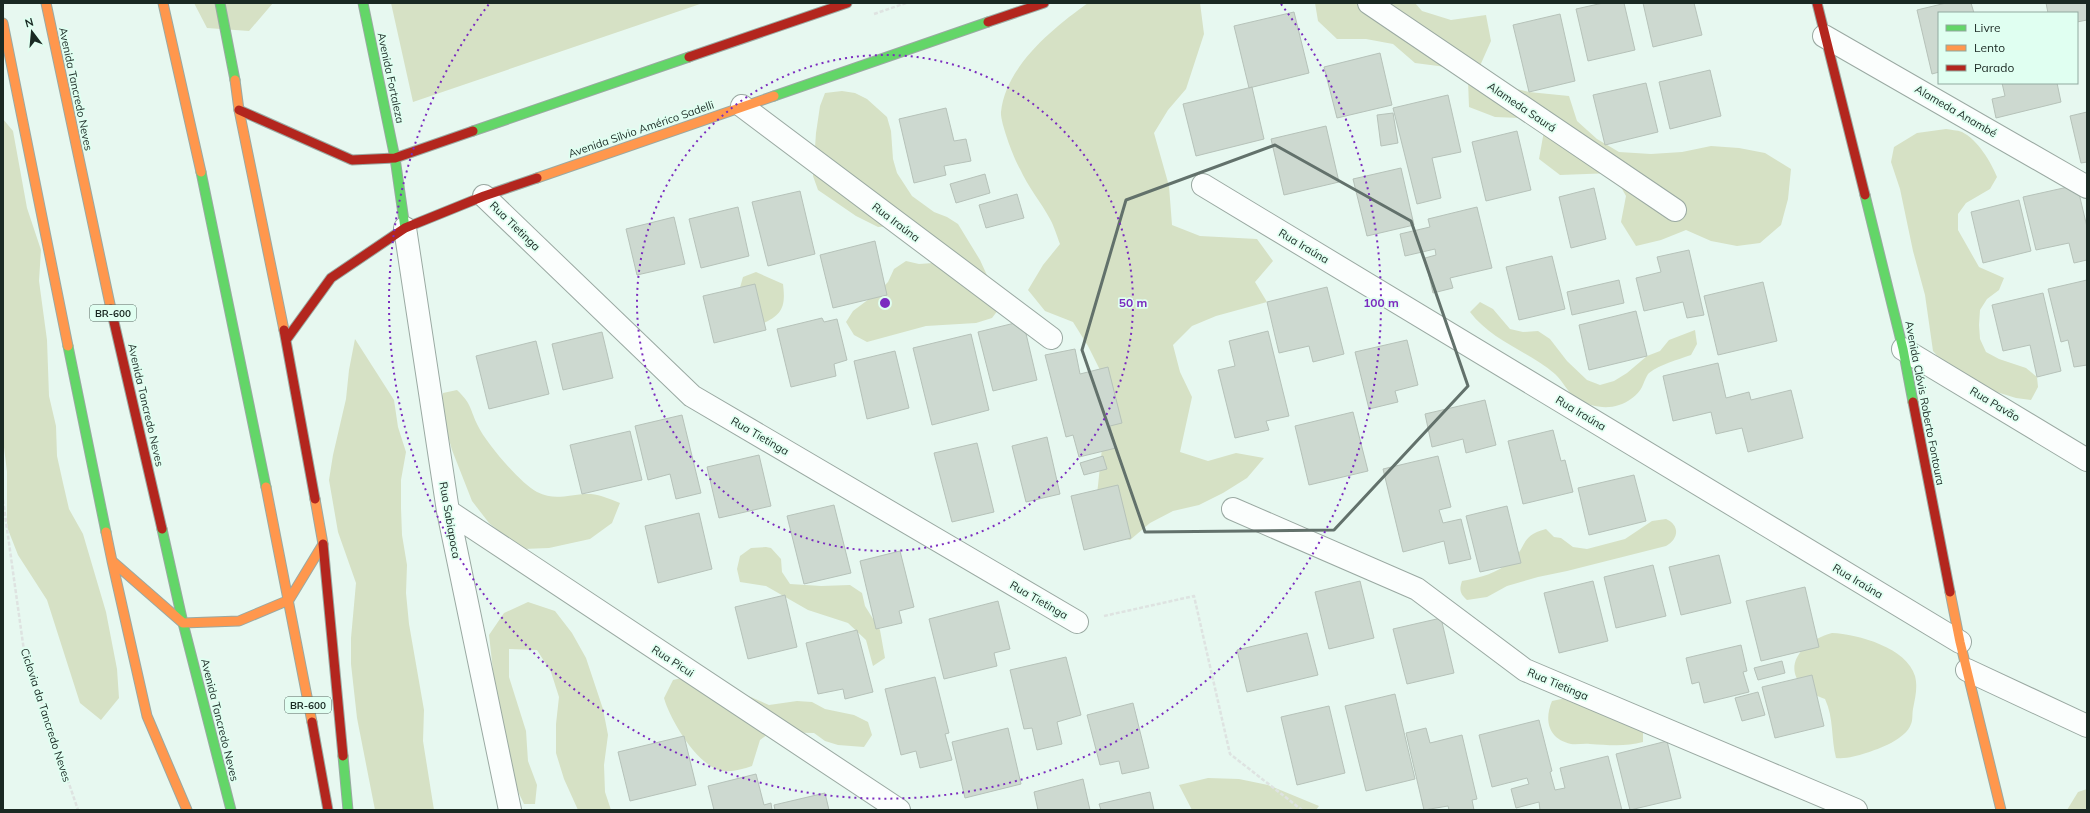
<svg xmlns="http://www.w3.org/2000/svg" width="2090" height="813" font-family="Mulish,sans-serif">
  <rect width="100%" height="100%" fill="#e7f8f0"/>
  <path fill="#d6e1c5" d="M194 3H273L249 31 207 28Z
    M391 3H703L413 102Z
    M1088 3H1200L1204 34 1186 89 1168 110 1154 133 1169 186 1172 225 1200 236 1257 239 1273 261 1255 282 1267 302 1216 316 1192 326 1173 345 1180 372 1192 397 1180 452 1208 461 1236 453 1264 458 1247 478 1223 493 1199 505 1173 511 1150 523 1130 540 1103 533 1096 504 1102 448 1100 370 1088 346 1073 322 1045 311 1028 290 1043 265 1060 244C1057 236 1054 226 1050 219 1041 202 1028 187 1020 169 1014 159 1000 122 1001 112 1006 66 1053 28 1088 3Z
    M1315 3H1415L1422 11 1451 20 1486 15 1491 41 1479 68 1500 85 1529 92 1569 96 1577 121 1597 139 1619 152 1651 154 1682 152 1711 146 1739 148 1765 153 1791 169 1788 199 1781 225 1760 243 1737 246 1711 241 1686 230 1661 240 1636 246 1621 222 1626 196 1613 173 1560 175 1539 159 1544 131 1520 118 1495 117 1469 107 1468 80 1446 67 1415 63 1393 44 1366 39H1337L1318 21Z
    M842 91 855 93 867 99 887 117 891 131 893 159 897 173 912 196 934 212 947 217 958 224 980 260 1001 306 992 318 976 323 926 326 867 342 854 335 846 322 853 311 877 293 888 282 894 269 906 261 919 264 933 263 893 226 878 227 856 216 818 190 813 176 816 133 820 106 825 93Z
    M3 119 13 131 27 208 41 250 39 281 47 340 49 396 56 426 57 456 63 483 69 509 83 534 106 612 117 669 119 698 101 720 80 703 47 600 18 555 7 527V472L3 439Z
    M1946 129C1951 130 1957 130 1962 132 1978 140 1991 162 1997 177L1990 189 1966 203 1958 214V230L1979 267 2004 278 1999 290 1987 299 1980 310 1979 325 1980 339 1986 352 1999 359 2026 368 2037 377 2038 387 2031 400 2016 398 1987 389 1941 360 1933 351 1925 295 1913 251 1900 189 1891 162 1894 147 1917 133Z
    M756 272 783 284C786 308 782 315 760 325L739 291 743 277Z
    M1480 302 1493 309 1510 329 1523 332 1538 331 1550 339 1567 361 1587 380 1600 385 1614 381 1627 373 1647 356 1660 351 1669 340 1695 330 1697 344 1691 355C1677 360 1661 364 1649 373 1646 376 1644 383 1642 387 1638 395 1627 403 1619 405 1605 410 1590 406 1578 399 1569 395 1563 381 1555 374 1528 351 1492 341 1470 312Z
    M355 339 394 400 398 427 406 452 401 480V508L402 535 407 565 406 593 409 624 424 710 423 741 434 810H375L357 718 351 664V638L356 583 338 532 329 480 333 455 346 399 349 370Z
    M457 390C472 404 470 410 478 426 486 443 521 484 537 492 557 502 570 493 591 494 601 495 610 499 620 503L612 523 590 539 549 548 523 549 512 542 489 523 472 501 452 450 444 422 441 407 443 393Z
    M1666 519C1680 525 1679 539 1666 546L1567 571 1538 577 1507 586 1487 597 1467 600C1460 594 1459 590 1462 581 1479 578 1498 573 1511 561 1528 547 1519 536 1546 529L1554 537 1561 538 1573 547 1587 549 1625 539 1652 521Z
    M766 547 771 548 781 559 782 572 790 584 821 586 850 585 862 593 865 606 880 630 885 658 873 666 866 640 848 623 808 610 766 586 740 582 737 569 740 556 751 548Z
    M528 602 555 611 572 633 586 658 603 709 608 735 604 765 605 792 611 810H578L564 779 556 753V724L559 697 551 672 537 650 509 649V677L526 731 528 761 537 785 535 804H524C501 759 495 686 489 635L504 613Z
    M1832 633C1858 634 1907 648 1915 676 1918 688 1915 698 1913 709 1912 714 1913 720 1911 724 1906 739 1879 749 1866 753 1856 756 1847 759 1836 758 1831 739 1834 718 1825 699 1777 682 1790 645 1832 633Z
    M686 677 730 688 769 705 797 701 812 702 825 709 854 715 868 722 872 735 864 747 838 745 825 741 814 733 771 732 760 740 752 766C743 769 733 772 724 771 699 769 670 720 664 698L673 680Z
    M1566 698 1643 732V742C1625 747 1608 745 1590 744 1584 743 1577 745 1571 744 1548 739 1544 720 1552 701Z
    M1208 778 1239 779 1268 785 1319 806 1316 810H1192L1179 785Z
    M2087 789V810H2067L2078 792Z"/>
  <path fill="#cdd9d0" stroke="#b6c2b9" d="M1603 3H1624L1635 50 1588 61 1576 9Z
    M1643 3H1694L1702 35 1653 47Z
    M1946 3H1971L1974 13H1939V72L1932 74 1917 10Z
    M2046 3H2087V20L2077 22V13H2048Z
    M1294 12 1309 73 1249 88 1234 26Z
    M1560 14 1575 81 1529 92 1513 25Z
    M1380 53 1392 105 1337 118 1324 67Z
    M1710 70 1721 116 1670 129 1659 82Z
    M1646 83 1658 132 1605 145 1593 95Z
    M2002 83H2057L2061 102 1996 118 1992 99 2005 96Z
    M1252 87 1264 139 1196 156 1183 104Z
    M1448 95 1461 152 1432 158 1441 198 1417 204 1393 108Z
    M946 108 954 141 966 139 971 161 944 166 946 175 914 183 899 119Z
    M2087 112V162L2081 163 2070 116Z
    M1393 113 1398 143 1381 146 1377 115Z
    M1326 126 1339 182 1284 195 1271 139Z
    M1517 131 1531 190 1486 201 1472 142Z
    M1401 168 1414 225 1367 236 1353 179Z
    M985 174 990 193 956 203 950 184Z
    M2077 185 2087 227V260L2074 263 2069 243 2036 250 2023 197Z
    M1594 188 1606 239 1571 248 1559 197Z
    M800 191 815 254 768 266 752 202Z
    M1017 194 1024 218 986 228 979 205Z
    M2019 200 2031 251 1983 263 1971 212Z
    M738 207 749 256 701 268 689 219Z
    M1477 207 1492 268 1450 278 1453 288 1433 293 1425 258 1436 255 1435 249 1405 256 1400 234 1430 227 1428 219Z
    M674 217 685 264 637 275 626 229Z
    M875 241 887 295 833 308 820 255Z
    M1689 250 1704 315 1687 318 1683 302 1644 311 1636 278 1661 272 1657 257Z
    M1552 256 1565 309 1519 320 1506 267Z
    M1619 280 1624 303 1572 315 1567 292Z
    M2087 280V365L2074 367 2068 340 2061 342 2048 289Z
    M1763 282 1777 341 1718 355 1704 296Z
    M755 284 766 330 714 343 703 296Z
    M1327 287 1344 354 1313 362 1309 346 1279 353 1267 302Z
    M2043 293 2061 371 2037 377 2030 345 2003 351 1992 305Z
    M1636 311 1647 356 1589 370 1579 325Z
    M822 318 824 322 837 319 847 360 834 364 836 376 791 387 777 329Z
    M1023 321 1037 380 993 391 978 332Z
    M1268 331 1289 416 1266 421 1269 430 1235 438 1218 370 1235 366 1229 341Z
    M602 332 613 378 563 390 552 344Z
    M971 334 989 410 932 425 913 348Z
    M1407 340 1418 385 1395 391 1398 402 1369 409 1355 352Z
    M536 341 549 394 489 409 476 356Z
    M1075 349 1080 374 1108 367 1122 423 1110 426 1116 448 1079 457 1073 435 1066 437 1045 355Z
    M895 351 909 408 867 419 854 361Z
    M1718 363 1726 398 1749 392 1751 400 1791 390 1803 438 1748 452 1742 428 1716 434 1711 412 1673 421 1663 376Z
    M1485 400 1496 445 1466 453 1463 439 1432 447 1425 414Z
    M1353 412 1368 471 1309 485 1295 426Z
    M682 415 701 493 676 499 670 474 648 480 635 426Z
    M1553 430 1561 461 1565 460 1573 492 1523 504 1508 441Z
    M630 431 642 480 582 494 570 445Z
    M1047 437 1060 494 1026 502 1012 446Z
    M977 443 994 512 952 522 934 453Z
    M759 455 771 506 719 518 707 467Z
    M1103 456 1107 469 1084 475 1080 463Z
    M1438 456 1451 507 1439 510 1443 523 1461 519 1471 559 1449 564 1444 541 1403 552 1383 469Z
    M1634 475 1646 521 1589 535 1578 488Z
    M1118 485 1131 538 1084 550 1071 496Z
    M834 505 851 573 804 584 787 516Z
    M1507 506 1521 563 1480 572 1466 516Z
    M699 513 712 569 658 583 645 526Z
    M900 551 914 607 899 611 902 623 876 629 860 561Z
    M1719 555 1731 603 1681 615 1669 567Z
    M1653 565 1666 616 1616 628 1604 577Z
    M1360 581 1374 638 1329 649 1315 592Z
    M1593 581 1608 641 1559 653 1544 593Z
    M1805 587 1819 647 1761 661 1746 601Z
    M785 595 797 647 748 659 735 607Z
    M998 601 1010 649 994 653 997 666 944 679 929 619Z
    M1441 618 1454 673 1407 684 1393 629Z
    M857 630 873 692 845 699 843 689 818 694 806 643Z
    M1307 633 1318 675 1247 692 1237 650Z
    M1741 645 1747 671 1743 672 1749 692 1704 703 1699 682 1692 684 1686 658Z
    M1066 657 1081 715 1057 722 1062 744 1037 750 1032 728 1024 729 1010 670Z
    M1782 661 1785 673 1758 680 1754 668Z
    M1812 675 1824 726 1775 738 1762 687Z
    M935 677 949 733 945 734 952 760 920 768 916 751 901 755 885 689Z
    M1758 692 1765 715 1742 721 1735 698Z
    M1395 694 1415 779 1366 791 1345 706Z
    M1133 703 1149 768 1122 774 1119 761 1100 765 1087 715Z
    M1329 706 1345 773 1297 785 1281 717Z
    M1539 720 1552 771 1550 772 1555 790 1565 788 1560 768 1608 756 1622 810H1540L1539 802 1516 808 1511 789 1529 784 1527 778 1492 787 1479 735Z
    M1008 728 1021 784 965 798 952 742Z
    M1426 728 1430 743 1462 735 1477 799 1472 800 1474 810H1449L1448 806 1424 810 1406 733Z
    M684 736 696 785 630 801 618 752Z
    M1667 741 1681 798 1630 810 1616 754Z
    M756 774 764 805 771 803 772 810H714L708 786Z
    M1083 779 1090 810H1038L1034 792Z
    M1150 792 1154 810H1101L1099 804Z
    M825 793 829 810H775L774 805Z"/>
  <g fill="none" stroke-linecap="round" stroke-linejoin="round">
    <g stroke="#9aa9a2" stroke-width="24">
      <path id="street" d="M1369 3 1675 210
        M1824 36 2087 187
        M742 106 1051 338
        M1203 185 1960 642
        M484 196 692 396 1077 622
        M405 228 448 511 510 810
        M1903 349 2087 460
        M1233 509 1417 589 1525 670 1856 810
        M448 511 899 810
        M1967 670 2087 726"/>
    </g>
    <g stroke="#9aa9a2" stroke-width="11">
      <path id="fast" d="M220 3 235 80
        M363 3 395 158 405 228
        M774 96 988 22
        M473 131 689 57
        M201 172 266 487
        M1865 195 1903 349 1913 402
        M68 346 106 532
        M162 529 183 623 231 810
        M343 756 348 810"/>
    </g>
    <g stroke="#9aa9a2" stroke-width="11">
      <path id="slow" d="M46 3 111 309
        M163 3 201 172
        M3 23 68 346
        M235 80 239 110 284 330
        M537 178 774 96
        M266 487 312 722
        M106 532 112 561 183 623 239 621 289 600 323 544 315 499
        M112 561 147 716 187 810
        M1950 592 1960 642 2001 810"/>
    </g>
    <g stroke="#9aa9a2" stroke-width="11">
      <path id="jam" d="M1817 3 1865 195
        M988 22 1044 3
        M689 57 847 3
        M239 110 352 160 395 158 473 131
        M111 309 162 529
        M284 330 315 499
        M286 340 331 278 405 228 484 196 537 178
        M1913 402 1950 592
        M323 544 343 756
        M312 722 328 810"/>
    </g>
    <path stroke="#dee3e1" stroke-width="2.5" stroke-dasharray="4 2" stroke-linecap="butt" d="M874 14 906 3
      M3 500 24 651 78 810
      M1104 616 1194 596 1230 754 1302 810"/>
    <use href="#street" stroke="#fbfefd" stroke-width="22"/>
    <use href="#fast" stroke="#63d668" stroke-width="9"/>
    <use href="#slow" stroke="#ff974d" stroke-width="9"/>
    <use href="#jam" stroke="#b3261e" stroke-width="9"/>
  </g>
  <path fill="none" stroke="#62716b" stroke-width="3" stroke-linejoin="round" d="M1275 145 1411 221 1468 386 1334 530 1145 532 1082 350 1126 200Z"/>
  <g fill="none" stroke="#7b2cbf" stroke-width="2" stroke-dasharray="2 4">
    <circle cx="885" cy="303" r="248"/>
    <path d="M1281 4A496 496 0 1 1 489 4"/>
  </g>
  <g text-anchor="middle" stroke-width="3.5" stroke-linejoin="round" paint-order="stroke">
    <g fill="#e0fff1" stroke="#556961" stroke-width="1">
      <rect x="90" y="305" width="46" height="16" rx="3"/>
      <rect x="285" y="697" width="46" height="16" rx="3"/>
    </g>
    <g font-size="10" font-weight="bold" fill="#1a2923">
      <text x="113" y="317">BR-600</text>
      <text x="308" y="709">BR-600</text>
    </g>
    <g font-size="11" fill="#1a2923" stroke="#e0fff1">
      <text transform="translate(391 78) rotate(78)" y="4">Avenida Fortaleza</text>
      <text transform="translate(76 89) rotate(78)" y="4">Avenida Tancredo Neves</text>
      <text transform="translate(1522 107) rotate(34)" y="4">Alameda Saurá</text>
      <text transform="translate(1956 111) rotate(30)" y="4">Alameda Anambé</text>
      <text transform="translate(641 129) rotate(-19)" y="4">Avenida Silvio Américo Sadelli</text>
      <text transform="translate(896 222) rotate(37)" y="4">Rua Iraúna</text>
      <text transform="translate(515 226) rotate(44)" y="4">Rua Tietinga</text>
      <text transform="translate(1304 246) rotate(31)" y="4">Rua Iraúna</text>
      <text transform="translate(1925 403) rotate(79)" y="4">Avenida Clóvis Roberto Fontoura</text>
      <text transform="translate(1995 404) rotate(31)" y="4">Rua Pavão</text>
      <text transform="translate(146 405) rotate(77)" y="4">Avenida Tancredo Neves</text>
      <text transform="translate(1581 413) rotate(31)" y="4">Rua Iraúna</text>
      <text transform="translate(760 436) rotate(30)" y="4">Rua Tietinga</text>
      <text transform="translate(450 520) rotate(80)" y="4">Rua Sabiapoca</text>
      <text transform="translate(1858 581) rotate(31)" y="4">Rua Iraúna</text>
      <text transform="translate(1039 600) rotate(30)" y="4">Rua Tietinga</text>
      <text transform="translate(673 661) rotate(33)" y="4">Rua Picui</text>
      <text transform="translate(1558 684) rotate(23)" y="4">Rua Tietinga</text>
      <text transform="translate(46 715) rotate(72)" y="4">Ciclovia da Tancredo Neves</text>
      <text transform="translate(220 720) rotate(76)" y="4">Avenida Tancredo Neves</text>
    </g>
  </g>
  <circle cx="885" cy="303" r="6" fill="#7b2cbf" stroke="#e0fff1" stroke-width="2"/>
  <g font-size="12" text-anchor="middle" font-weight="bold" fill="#7b2cbf" stroke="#e0fff1" stroke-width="3.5" stroke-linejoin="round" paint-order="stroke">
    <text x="1133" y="307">50 m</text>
    <text x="1381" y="307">100 m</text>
  </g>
  <rect width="2090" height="813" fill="none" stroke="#1a2923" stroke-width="8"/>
  <rect x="1938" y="12" width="140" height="72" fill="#e0fff1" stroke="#91a99f"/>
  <rect x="1946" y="25" width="20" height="6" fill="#63d668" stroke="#91a99f"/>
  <text x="1974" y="32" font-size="12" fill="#1a2923">Livre</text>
  <rect x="1946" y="45" width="20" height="6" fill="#ff974d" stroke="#91a99f"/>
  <text x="1974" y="52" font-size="12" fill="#1a2923">Lento</text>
  <rect x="1946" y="65" width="20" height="6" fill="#b3261e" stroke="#91a99f"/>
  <text x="1974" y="72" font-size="12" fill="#1a2923">Parado</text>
  <g transform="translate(32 32) rotate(344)" stroke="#e0fff1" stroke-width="3" paint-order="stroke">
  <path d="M0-3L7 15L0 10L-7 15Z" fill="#1a2923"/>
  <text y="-6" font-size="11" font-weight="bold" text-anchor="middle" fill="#1a2923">N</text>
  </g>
</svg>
